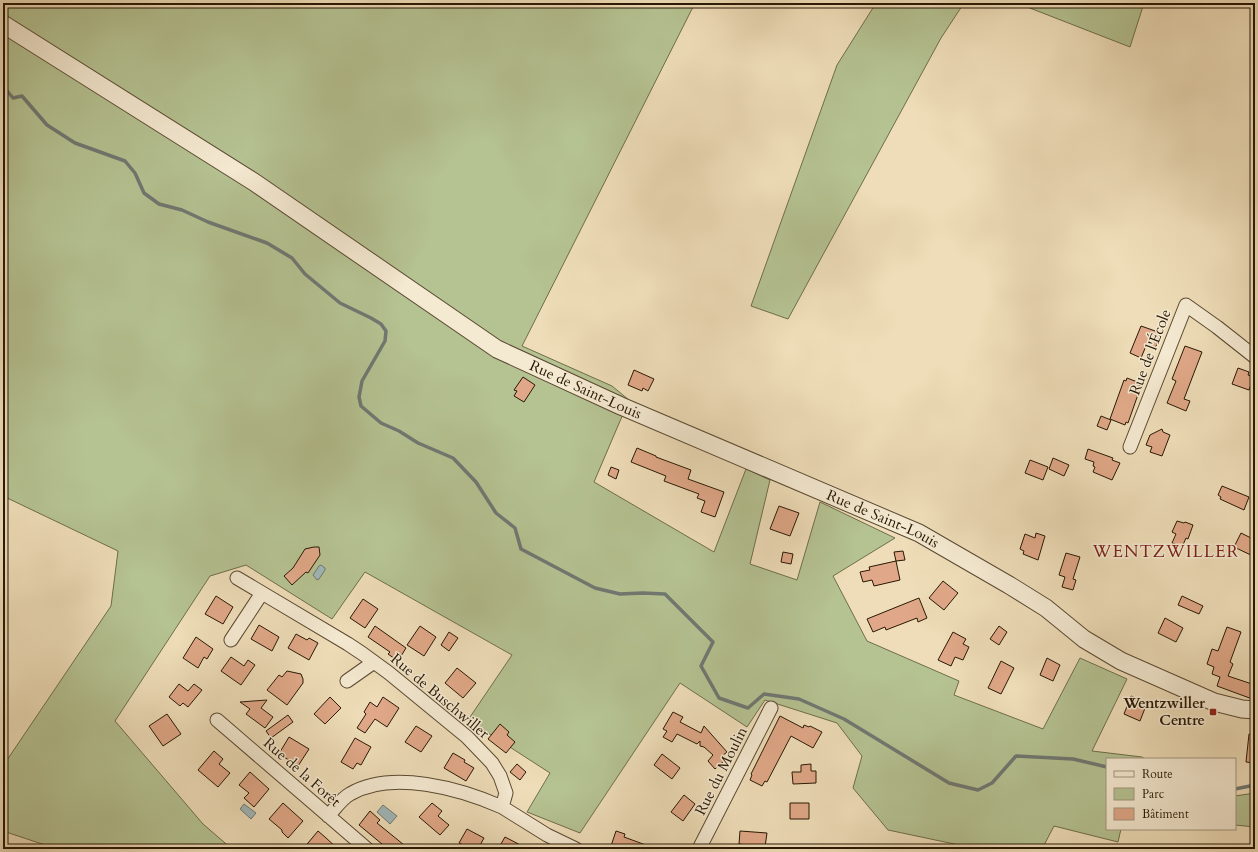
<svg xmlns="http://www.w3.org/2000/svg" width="1258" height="852" font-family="Cardo,serif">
  <rect width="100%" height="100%" fill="#eeddb8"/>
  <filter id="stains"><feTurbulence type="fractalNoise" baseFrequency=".005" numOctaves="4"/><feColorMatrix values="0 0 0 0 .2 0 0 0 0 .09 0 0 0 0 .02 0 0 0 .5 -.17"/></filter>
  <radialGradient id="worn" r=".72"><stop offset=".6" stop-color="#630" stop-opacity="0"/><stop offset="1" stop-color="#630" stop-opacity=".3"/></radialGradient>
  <path fill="#b5c292" stroke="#6e6d4b" d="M3 3H695L522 346 612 386 629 400 594 482 714 552 746 469 770 480 750 564 797 580 820 502 895 538 833 576 867 641 959 681 954 695 1043 729 1080 658 1127 679 1092 751 1142 757 1145 759H1107V829H1121L1118 842 1054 826 1042 849H978L888 830 853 788 862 756 837 723 765 700 747 727 680 683 580 833 527 812 550 773 468 720 512 655 365 572 332 619 246 565 210 576 115 721 203 824 232 849H57L3 831V766L111 606 118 551 3 496Z
    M876 3H964L941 38 788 319 751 306 837 65Z
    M1017 3H1144L1130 47Z
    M1255 793V827L1235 825V796Z"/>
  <path fill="#a0b8bb" stroke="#707872" d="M321 565 325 568V570L319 579 317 580 313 575 319 566Z
    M244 804 256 813 251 819 240 809Z
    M383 805 397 816 390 824 377 812Z"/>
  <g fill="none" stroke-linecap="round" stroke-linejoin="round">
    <path stroke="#707872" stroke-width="3.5" d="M3 86 13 98 22 96 47 125 75 143 125 161 135 173 144 193 159 204 182 210 208 222 267 243 292 258 305 274 340 303 371 318 381 324 386 331 385 341 362 381 359 397 361 406 381 423 399 431 418 443 453 458 476 482 496 513 515 528 521 549 595 588 620 594 643 593 665 594 713 642 701 666 719 698 748 708 764 694 799 699 844 719 949 783 978 790 992 783 1016 756 1073 759 1107 767
      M1235 789 1255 785"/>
  </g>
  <path fill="#e0a888" stroke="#281804" d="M1141 326 1161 333 1155 349 1146 346 1141 358 1130 353Z
    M1185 346 1202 352 1184 399 1190 401 1186 411 1167 403 1176 381 1172 379Z
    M1238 368 1249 372 1248 375 1254 377 1249 390 1232 384Z
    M634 370 654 379 648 391 643 388 642 391 628 385Z
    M523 377 535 385 524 402 514 396 517 391 514 390Z
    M1127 378 1140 383 1139 385 1141 386 1128 423 1126 422 1125 425 1110 419 1124 380 1126 381Z
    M1101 416 1111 420 1107 430 1097 426Z
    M1162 429 1163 432 1170 435 1162 456 1150 452 1152 447 1146 445 1150 435Z
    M637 448 656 456V457L691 470 688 479 724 492 715 517 701 512 705 501 697 498 699 494 664 481 666 476 631 462Z
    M1088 449 1113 458 1112 460 1120 463 1112 480 1093 472 1095 467 1093 466 1094 462 1085 459Z
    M1053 458 1069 465 1064 476 1049 469Z
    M1030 460 1048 467 1043 480 1025 473Z
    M611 467 619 470 616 479 608 475Z
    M1222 486 1249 497 1244 510 1220 499 1221 497 1218 495Z
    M779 506 799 513 790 536 770 529Z
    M1177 521 1184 523 1185 522 1193 525 1188 539 1186 538 1182 547 1172 543 1176 534 1172 532Z
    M1036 533 1045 536 1038 560 1023 554 1024 551 1020 549 1025 534 1035 538Z
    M1241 533 1255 540V557L1234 547Z
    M314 547H319L320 555 308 573 306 572 292 585 284 576 293 568 305 549Z
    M903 551 905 560 896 561 900 580 874 586 872 580 863 582 860 572 870 570 869 567 896 561 894 552Z
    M783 552 793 554 791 564 781 562Z
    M1066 553 1080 557 1073 579 1076 580 1073 590 1062 587 1065 577 1059 575Z
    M943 581 958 593 944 610 929 598Z
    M216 596 233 607 223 624 205 614Z
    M1182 596 1203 606 1199 614 1178 605Z
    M919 598 927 618 918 622 917 618 886 630 885 627 873 632 867 619Z
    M363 599 378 609 365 628 350 618Z
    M1165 618 1183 628 1176 642 1158 633Z
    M259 625 279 637 272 651 251 639Z
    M375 626 406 648 398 661 388 654 390 652 368 637Z
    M420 626 436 637 424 656 407 645Z
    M999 626 1007 632 999 645 990 639Z
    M1227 627 1241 632 1230 662 1233 664 1228 676 1255 685V700L1217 686 1220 677 1212 674 1214 667 1207 664 1212 649 1218 651Z
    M449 632 458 638 449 651 441 645Z
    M953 632 966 639 963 644 969 647 963 660 955 657 951 666 938 660Z
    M296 634 307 640 309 638 318 643 309 660 288 648Z
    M196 637 213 649 207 659 204 657 198 668 183 658Z
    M231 657 244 666 248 660 255 665 241 685 221 671Z
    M1047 658 1060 665 1053 681 1040 675Z
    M1001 661 1014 668 1001 694 988 688Z
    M457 668 476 683 463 698 445 683Z
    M287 671 301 674 303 679V683L287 705 267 690 279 675 282 677Z
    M179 684 188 691 194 684 202 690 188 707 183 703 180 706 169 697Z
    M1131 696 1147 703 1140 721 1124 714Z
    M330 697 341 708 325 724 314 714Z
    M383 697 399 708 387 727 375 719 365 733 357 728 366 714 364 712 370 702 377 707Z
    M267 700 261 708 273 717 265 728 246 714 250 709 240 702Z
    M673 712 683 717 680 722 701 733 704 726 727 752 722 756 725 760 715 769 708 761 713 755 704 747 700 746V741L697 744 677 734 672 742 663 737 667 731 663 729Z
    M167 714 181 734 163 746 149 726Z
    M288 715 293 722 271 738 266 731Z
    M780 716 803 728 804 725 809 727 810 726 822 732 813 748 791 736 767 782 765 781 762 786 750 780 752 775 751 774Z
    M500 724 509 732 507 735 515 742 506 753 488 739Z
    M416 726 432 736 421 752 405 742Z
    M1249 734H1255V763L1246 762Z
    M289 737 309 749 298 766 284 757 285 755 280 752Z
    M355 738 371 747 361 765 357 763 353 769 341 762Z
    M214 751 223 759 219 764 230 773 218 787 198 770Z
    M453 753 465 760 464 762 474 768 466 781 444 768Z
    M662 754 680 768 672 779 654 765Z
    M517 764 526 772 520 780 510 772Z
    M811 764V771H816V783L793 784 792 772H801V765Z
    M250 772 269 789 254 807 244 798 249 793 239 785Z
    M684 795 695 804 683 821 671 812Z
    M283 803 303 821 288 838 282 832V830L269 819Z
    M432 803 442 811 438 816 449 825 440 835 419 817Z
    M790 803H809V819H790Z
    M370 811 380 820 377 823 409 849H388L359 825Z
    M467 829 484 838 478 849H471L459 843Z
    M318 831 325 837 338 849H303Z
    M616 831 625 834 624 837 654 848 653 849H610Z
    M740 831 767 833 765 847H761L760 849H744L745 845 739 844Z
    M505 837 528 849H498Z"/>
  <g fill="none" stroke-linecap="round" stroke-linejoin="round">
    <g stroke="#5a4931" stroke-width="15">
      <path id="minor" d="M1130 447 1186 305 1217 327 1255 357
        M237 578 348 644 363 654 389 673 467 737 492 763 500 776 506 793 502 807 547 835 576 849
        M231 640 262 593
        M347 681 374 662
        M217 720 367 849
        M328 816C335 809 341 799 350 794 392 769 461 789 502 807
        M699 849 771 708"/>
    </g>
    <g stroke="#5a4931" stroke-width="19">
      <g id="tertiary">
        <path id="s1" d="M3 24 254 182 497 349 621 406 919 533 1009 585 1046 608 1084 639 1121 661 1214 702 1242 709 1255 710"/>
      </g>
    </g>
    <use href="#minor" stroke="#f4e9d1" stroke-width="13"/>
    <use href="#tertiary" stroke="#f4e9d1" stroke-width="17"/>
  </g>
  <rect fill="#8f2418" stroke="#f4e9d1" stroke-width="1.5" x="1209" y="708" width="8" height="8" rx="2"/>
  <g text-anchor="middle" stroke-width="3" stroke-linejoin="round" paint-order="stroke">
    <g font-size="15" fill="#281804" stroke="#f4e9d1">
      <text transform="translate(1150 352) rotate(-69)" y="5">Rue de l'École</text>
      <text dy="5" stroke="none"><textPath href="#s1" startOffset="689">Rue de Saint-Louis</textPath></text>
      <text dy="5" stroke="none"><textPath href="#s1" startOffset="1013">Rue de Saint-Louis</textPath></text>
      <text transform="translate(440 696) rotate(40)" y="5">Rue de Buschwiller</text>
      <text transform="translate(721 771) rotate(-63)" y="5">Rue du Moulin</text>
      <text transform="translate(302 772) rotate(41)" y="5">Rue de la Forêt</text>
    </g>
    <g font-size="15" font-weight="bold" fill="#281804" stroke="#f4e9d1" text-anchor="end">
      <text x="1205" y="708">Wentzwiller<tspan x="1205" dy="17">Centre</tspan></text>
    </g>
    <g font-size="17" letter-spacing="1" fill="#7a1f14" stroke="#f4e9d1">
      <text x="1166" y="557">WENTZWILLER</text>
    </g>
  </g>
  <rect width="1258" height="852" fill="none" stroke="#eeddb8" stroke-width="16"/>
  <rect x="4" y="4" width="1250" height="844" fill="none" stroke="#281804" stroke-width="2"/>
  <rect x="8" y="8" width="1242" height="836" fill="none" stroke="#281804"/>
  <rect x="1106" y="758" width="130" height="72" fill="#f4e9d1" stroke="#a2957f"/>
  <rect x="1114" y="771" width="20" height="6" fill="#f4e9d1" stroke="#a2957f"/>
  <text x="1142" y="778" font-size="12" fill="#281804">Route</text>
  <rect x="1114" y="788" width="20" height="12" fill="#b5c292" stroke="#a2957f"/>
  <text x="1142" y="798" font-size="12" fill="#281804">Parc</text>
  <rect x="1114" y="808" width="20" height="12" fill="#e0a888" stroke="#a2957f"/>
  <text x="1142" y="818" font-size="12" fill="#281804">Bâtiment</text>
  <rect width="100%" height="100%" filter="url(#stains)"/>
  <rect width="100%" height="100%" fill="url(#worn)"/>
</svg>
